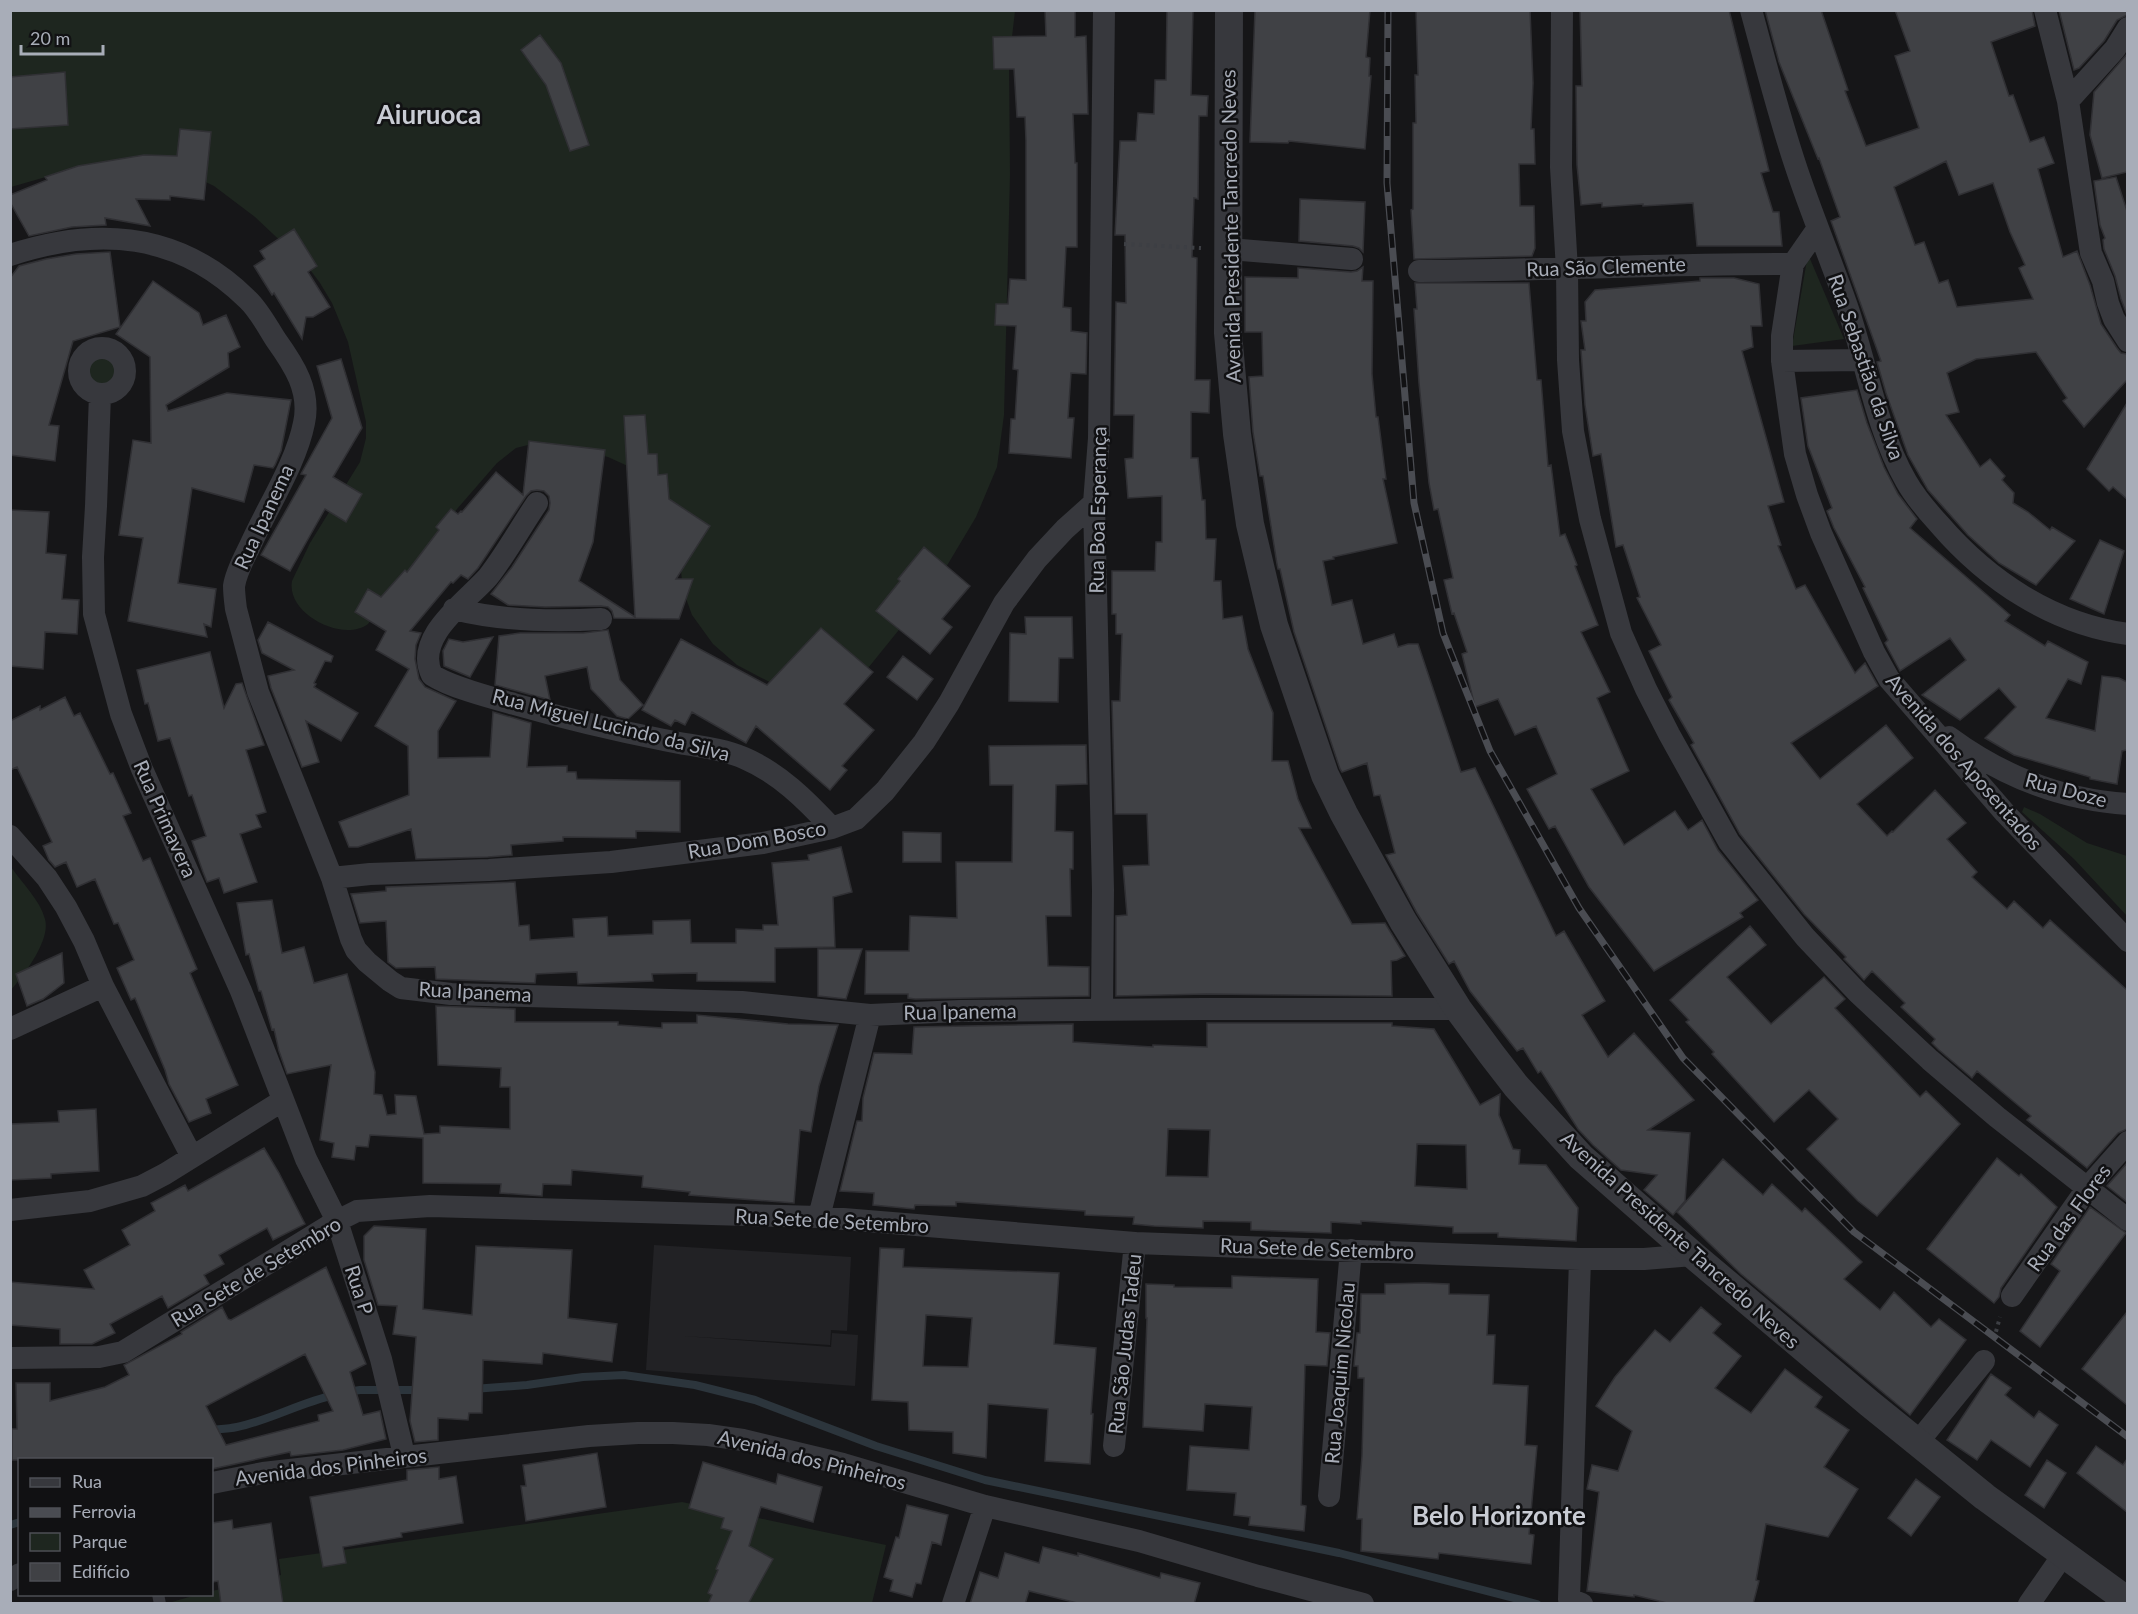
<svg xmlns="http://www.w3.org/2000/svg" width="2138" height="1614" font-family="Lato,sans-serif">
  <rect width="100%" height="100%" fill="#161618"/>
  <path fill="#222225" d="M654 1245 851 1257 847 1331 831 1330 830 1345 683 1336 831 1347 832 1333 858 1335 855 1386 646 1370Z"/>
  <path fill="#1e261f" d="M10 11H1015L1009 63 1010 175 1004 415 997 467 976 517 936 584 860 678 779 687 737 665 713 644 692 615 683 590 679 552 630 467 608 457 581 450 536 443 516 448 497 463 457 509 368 624C343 643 286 614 292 581L310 543 360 462 366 438V422L348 342 332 303 320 283 308 267 255 217 214 186 185 172 91 164 11 187Z
    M1808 254 1844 339 1792 346Z
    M81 370a21 21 0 1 1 42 0a21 21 0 1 1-42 0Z
    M2024 807 2040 814 2087 843 2127 856V916L2074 859 2022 812Z
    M11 867C22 883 40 900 45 919 51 940 24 975 11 990Z
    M682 1502 886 1545 872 1603 165 1604 196 1595 212 1594V1591L281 1575 279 1559Z"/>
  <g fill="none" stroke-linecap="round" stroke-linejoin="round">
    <path stroke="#2c353c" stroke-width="8" d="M473 1389 527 1385 583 1377 624 1375 695 1385 755 1400 876 1446 985 1480 1339 1553 1537 1604
      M347 1392 360 1390H421
      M209 1430C218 1429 228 1429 237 1427 271 1420 301 1402 335 1395
      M10 1525 20 1522"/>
  </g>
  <path fill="#404145" stroke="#303034" stroke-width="1.5" fill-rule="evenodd" d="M1045 10H1075V37L1086 36 1088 114H1073L1075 163H1077V247H1066L1063 307 1071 308V331L1087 333 1086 374 1071 373 1068 418H1074L1071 458 1009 453 1011 419H1015L1018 370 1013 369 1016 326 995 325 996 304H1008L1010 279 1026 280V141L1025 117H1017L1014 69H994L993 37 1046 36Z
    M1167 10H1193L1191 95 1208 96 1207 116H1199L1198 199 1194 198 1192 257 1197 258 1195 380H1210L1209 413 1191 412V458H1198L1202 500H1205L1206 539H1216L1214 581H1221L1223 619 1242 616 1248 649 1273 713 1272 761H1288L1298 799 1311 828H1299L1352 924 1385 923 1405 956 1397 960 1391 961 1392 996 1207 994 1116 996V916L1127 915 1123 866 1149 865 1147 814H1115L1112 701H1120L1122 634H1116V614H1112V571H1155L1156 542H1162V496L1128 498 1125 459 1133 458 1134 415H1114L1116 302 1126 303 1125 235H1115L1120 141H1136L1138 113 1154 114 1155 80H1166Z
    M1255 10H1370L1366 57 1370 58 1369 76H1371L1365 149 1289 141 1288 143 1250 142Z
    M1416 10H1530L1533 83 1531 129H1534L1535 164H1519L1520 206H1534L1535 248 1532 256 1414 259 1411 210 1413 209V123H1416L1415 75H1418Z
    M1580 10H1729L1769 171 1761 173 1773 212H1779L1782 246H1697L1693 203 1643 206V204L1602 207V203L1581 205 1577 165 1576 86H1582Z
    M1765 10H1821L1848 90 1845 91 1866 146 1919 128 1895 56 1910 51 1895 10H2032L2035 26 1991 42 2009 96 2013 95 2030 142 2044 137 2054 163 2038 169 2063 257 2077 251 2090 285 2101 324 2117 348 2121 353 2127 354V380L2084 427 2063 401 2067 398 2036 352 1976 359 1947 373 1959 412 1946 415 1980 467 1990 459 2005 476 2002 480 2014 493 2013 503 2028 512 2050 530 2052 527 2075 541 2036 585 1999 563 1968 535 1928 490 1908 455 1886 393 1877 362 1881 361 1831 221 1840 217 1819 158 1818 159 1779 62ZM1946 161 1959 195 1993 183 2010 232 2025 265 2019 268 2033 299 1957 307 1948 280 1939 283 1924 242 1915 245 1894 187Z
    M2059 10H2127V15L2117 20 2104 41 2079 68 2074 70Z
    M540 35 561 63 589 145 570 151 546 85 521 50Z
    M2127 54V172L2102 178 2090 135 2094 92Z
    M65 72 68 125 10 129V77Z
    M180 129 211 132 204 200 170 196V200L136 199 150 226 105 218 106 225 72 227 29 236 10 202V195L47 180 45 177 78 166 144 155 177 156Z
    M2116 177 2127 211V315L2121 299 2115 276 2104 249 2103 240 2105 238 2100 225 2094 181Z
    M1300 199 1365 202 1363 252 1359 248 1353 246 1299 241Z
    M294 229 317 266 308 272 330 307 313 317H306L302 339 274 293 272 295 254 266 265 259 260 251Z
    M110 252 120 327 73 341 49 425 59 426 55 461 10 455V278L19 266 46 259 76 254Z
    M1363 267 1362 281H1373L1372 374 1376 417H1378L1386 479H1383L1397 543 1333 557 1334 559 1323 561 1332 605 1352 600 1363 644 1394 634 1398 647 1408 644H1418L1461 772 1475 768 1556 936 1564 931 1605 1001 1582 1015 1608 1057 1634 1033 1694 1100 1648 1130 1690 1133 1685 1201 1673 1215 1644 1190 1657 1175 1621 1170 1593 1145 1578 1129 1541 1071 1538 1073 1523 1048 1517 1051 1470 991 1454 961 1449 964 1417 913 1386 855 1395 853 1380 795 1374 796 1367 763 1342 772 1340 769 1294 632 1280 569H1278L1277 564 1263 476H1260L1253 432 1249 377 1263 376 1262 332H1245V277L1298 278V268L1351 272 1357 271Z
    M1700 278H1734L1759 284 1762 326H1751L1753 347 1742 351 1784 502 1768 506 1781 545 1778 546 1796 589 1805 585 1855 673 1865 663 1878 686 1791 743 1820 779 1886 725 1913 758 1857 804 1887 836 1892 831 1893 832 1935 790 1966 823 1947 839 1977 872 1972 877 2007 909 2014 901 2043 928 2050 920 2127 990V1129L2118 1133 2087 1168 2027 1120 2031 1116 1977 1071 1972 1078 1939 1050 1932 1043 1935 1039 1901 1007 1905 1003 1872 971 1864 980 1844 959 1846 957 1804 914 1740 834 1691 745 1694 743 1669 700 1672 697 1649 651 1661 645 1637 598 1640 597 1623 545 1616 547 1601 454 1593 456 1585 405 1581 350H1585L1581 321H1586L1585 302 1595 290 1700 281Z
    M153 281 199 313 203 325 226 315 240 347 228 353 229 367 166 405 168 411 227 393 291 400 281 451 275 465 273 468 254 465 244 502 192 488 178 583 216 589 211 627 204 624 207 637 128 621 143 538 119 535 133 440 151 443 150 357 116 334Z
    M1415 283H1529L1537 380H1541L1548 466 1551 465 1560 536 1565 534 1577 565 1575 566 1598 625 1581 632 1610 692 1597 698 1629 771 1591 789 1624 845 1675 811 1688 830 1702 820 1718 850 1758 900 1740 913 1743 917 1654 971 1589 887 1555 826 1549 829 1527 789 1557 774 1536 726 1515 735 1498 699 1475 707 1462 654 1467 652 1454 613 1452 614 1444 580 1453 578 1438 509 1434 510 1429 483 1419 383 1414 309H1417Z
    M341 359 362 428 333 477 362 494 346 522 325 509 290 571 261 555 306 475 301 474 332 418 317 366Z
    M1857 390 1867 423 1884 467 1898 494 1917 519 1910 528 2010 615 2005 621 2045 646 2048 641 2088 662 2081 684 2068 679 2046 718 2095 731 2102 676 2119 678 2127 682V750L2122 751 2117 784 2090 779V777L2014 755 1985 738 2016 707 1999 688 1960 720 1922 695 1966 660 1950 638 1900 671 1885 643 1888 640 1863 588 1865 587 1834 528 1827 511 1832 508 1808 446 1801 398Z
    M2127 403V499L2113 487 2109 491 2087 469Z
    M645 415 648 454H657L658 475 667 474 669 499 710 526 676 579H693L679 619 614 618 612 611 608 607 601 606 545 607 508 605 491 594 512 567 549 510 550 503 549 496 544 491 537 490 531 491 526 496 478 568 468 579 461 575 453 583 451 582 410 631 421 633 416 645 415 659 419 679 425 687 456 701 438 731V758L490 757 493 712 531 723 527 767 567 766V772H576L577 779 680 781V832L636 831V838L563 837V841L511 845 512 855 488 857 416 859 411 829 358 847H349L339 822 409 795 408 746 375 726 409 669 376 650 386 631 355 612 368 589 381 597 405 570 407 572 439 530 436 527 451 509 458 514 461 511 462 512 496 472 523 495 529 441 605 450 593 542 579 581 635 617 624 416Z
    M10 510 49 512 46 553 66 555 62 599 79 600 77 634 45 632 43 669 10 666Z
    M2100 540 2124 551 2104 614 2070 599Z
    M924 547 970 586 942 619 952 627 930 654 876 611 900 581 898 579Z
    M1025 617H1072L1073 658H1059L1058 702 1009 701 1010 633 1026 634Z
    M268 622 333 656 331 662 325 661 314 683 316 684 314 687 358 713 341 741 306 721 319 762 302 767 271 688 268 676 294 670 262 653 258 640Z
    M821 628 873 672 844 704 874 730 842 766 847 770 830 790 756 726 746 743 692 712 685 725 675 720 671 726 642 710 681 639 767 685Z
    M608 630 620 680 643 705 628 719 617 716 591 689 587 667 545 676 550 700 495 685 499 636 520 633H583Z
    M493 637 470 677 444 666 443 651 449 639 463 642Z
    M210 652 224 708 236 684 242 683 264 745 246 750 266 812 256 815 261 827 240 834 257 882 224 893 219 878 207 882 203 872 192 841 206 836 192 795 189 796 170 738 158 741 148 703 145 704 137 670Z
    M903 656 933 679 917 700 887 677Z
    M65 697 74 716 80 713 110 774 113 773 131 813 123 816 143 861 150 858 197 969 190 973 238 1085 206 1099 211 1113 189 1122 169 1084 165 1070 135 998 131 1000 117 968 134 960 118 923 114 924 95 879 77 887 66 862 55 867 49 860 43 846 52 842 17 767 10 770V721L40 706V710Z
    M1086 745 1087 784 1056 785 1055 831 1073 832V869H1070L1071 916H1046L1048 966 1089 967V996L915 999 908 998V994H865L866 951H909L910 916 957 918 956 862H1012L1013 785H990L989 746Z
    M903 832 941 833V862H903Z
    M841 847 852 892 833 897 835 947 775 948V982L697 981V973L652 974 653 981 578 984 577 972 536 974 535 983 436 979 435 967 396 968 388 962 386 921 360 923 351 894 386 891V887L515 882 519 926 529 925 530 940 574 937 573 919 607 917 608 936 653 934V921L690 920 691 943H736V929L763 930V925H778L772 863 809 860 808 855Z
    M272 900 282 953 304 947 314 983 347 974 375 1072 374 1094 382 1095 387 1115 396 1114 395 1095 416 1096 424 1134 440 1133V1126L510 1129V1087H500L501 1068 438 1065 436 1006 515 1009V1022H618V1025L662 1028V1023H697V1015L788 1024 838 1025 819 1086 811 1132 800 1130 794 1203 689 1195 690 1192 642 1187 643 1176 572 1170 571 1185 543 1184 542 1196 500 1193 501 1184 423 1183V1138L370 1135 368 1147 356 1146 354 1160 332 1157 334 1143 320 1140 331 1065 287 1074 279 1051 274 1029 272 1030 261 991H259L249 954 246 955 237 903Z
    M1750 926 1766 945 1727 977 1771 1024 1824 977 1845 999 1835 1008 1920 1097 1926 1091 1960 1124 1877 1216 1858 1201 1807 1149 1838 1119 1809 1090 1774 1122 1712 1054 1714 1052 1686 1022 1689 1020 1670 1000Z
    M818 949H862L846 999 818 996Z
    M62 953 64 983 43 999 27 1006 16 974Z
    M1207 1023H1392V1026L1434 1029 1480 1105 1500 1094 1499 1115 1513 1149 1520 1150 1519 1164 1546 1165 1578 1208 1576 1241 1498 1237V1233H1453V1227L1361 1221V1224L1331 1222V1233L1251 1230V1222L1203 1221V1228L1154 1226 1133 1224 1134 1217 1085 1215V1211L956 1202V1206L915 1205 914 1209 873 1205 874 1193 840 1191 857 1121H862L863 1098 874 1053 912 1054 914 1027 1073 1024V1042L1153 1047V1045L1207 1047ZM1168 1129 1210 1130 1208 1177 1166 1176ZM1417 1144 1466 1145 1467 1189 1415 1186Z
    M96 1109 99 1171 51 1174V1178L10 1180V1124L59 1122 58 1111Z
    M264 1148 279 1173 305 1224 273 1240 267 1228 219 1255 224 1264 204 1275 209 1284 168 1308 162 1296 110 1324 115 1333 92 1344H60V1329L10 1325V1282L94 1289 84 1270 130 1245 122 1230 155 1211 151 1203 185 1185 188 1191Z
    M1997 1158 2019 1176 2021 1174 2057 1207 2001 1288 1999 1297 1994 1303 1927 1249Z
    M1723 1159 1763 1195 1772 1184 1802 1212 1805 1208 1862 1262 1844 1279 1880 1310 1894 1292 1931 1327 1939 1319 1966 1340 1910 1415 1741 1274 1677 1212Z
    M2127 1163V1202L2107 1186Z
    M2090 1207 2126 1233 2040 1347 2020 1331 2060 1271 2051 1264Z
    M374 1226 426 1229 423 1309 472 1315 476 1246 572 1250 568 1318 617 1324 612 1362 543 1353 542 1364 483 1360 482 1413H469L468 1420 438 1418V1440L415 1442 410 1421 416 1337 393 1334 397 1306 378 1305 364 1260V1236Z
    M880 1248 904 1249 903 1267 1059 1273 1054 1344 1096 1348 1091 1414H1093L1090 1464 1045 1461 1048 1409 988 1404 986 1458 953 1453V1432L909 1430 908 1402 872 1400ZM926 1315 972 1318 968 1367 923 1366Z
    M326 1267 366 1364 350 1372 363 1415 380 1411 386 1439 343 1450 291 1456 290 1452 212 1469V1460H12V1429H17L16 1383H50V1401L105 1387 129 1375 124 1365 182 1334 181 1332 222 1307 228 1319 231 1320ZM305 1354 333 1411 318 1415 319 1421 226 1445 206 1406Z
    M1232 1276 1318 1279 1316 1332 1330 1333 1327 1366 1305 1365 1301 1505 1306 1506 1304 1531 1249 1525 1250 1517 1234 1515 1236 1493 1187 1490 1190 1446 1249 1450 1252 1407 1205 1404 1203 1431 1143 1427 1147 1318H1146V1284L1174 1285V1287L1232 1288Z
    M1424 1283 1449 1284V1294L1489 1295 1487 1335H1495L1493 1384 1528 1386 1525 1445 1537 1446 1529 1534 1534 1535 1531 1564 1439 1553 1438 1559 1361 1551 1362 1519H1357L1362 1456 1364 1378H1358V1366H1354L1357 1333H1360L1361 1294H1385V1284Z
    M1701 1307 1721 1324 1713 1333 1741 1356 1715 1388 1751 1413 1785 1369 1822 1397 1815 1407 1849 1430 1824 1467 1858 1489 1828 1537 1766 1524 1756 1580 1759 1581 1753 1604H1671L1634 1595V1597L1587 1591 1599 1492 1587 1489 1592 1465 1618 1471 1632 1431 1596 1406 1615 1377 1655 1330 1670 1342Z
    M2127 1312V1405L2082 1369Z
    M1991 1374 2011 1388 2005 1395 2034 1418 2039 1411 2058 1425 2030 1467 1991 1440 1977 1460 1947 1440Z
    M2096 1446 2123 1465 2127 1459V1512L2077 1473Z
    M597 1453 606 1507 526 1521 521 1486H526L523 1465Z
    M2047 1460 2066 1473 2044 1508 2025 1495Z
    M703 1462 776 1484 778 1474 822 1487 813 1522 761 1507 749 1546 773 1559 748 1604H708L712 1595 708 1593 718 1570 716 1569 732 1531 721 1528 724 1518 689 1508Z
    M439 1467V1479L456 1476 463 1523 401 1533 402 1537 343 1547 346 1563 323 1567 310 1497 407 1480V1470Z
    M1916 1479 1940 1497 1911 1536 1888 1518Z
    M907 1505 948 1515 941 1545 932 1542 921 1584 916 1583 912 1597 890 1591 893 1580 884 1577 896 1537 899 1538Z
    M232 1520 233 1529 271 1523 283 1604H221L218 1581 212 1582V1523Z
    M1043 1547 1078 1556V1553L1160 1578 1161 1573 1200 1583 1194 1604H1081L1029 1591 1025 1604H970L980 1572 998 1578 1005 1553 1039 1563Z"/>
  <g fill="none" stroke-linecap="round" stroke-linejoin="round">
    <path stroke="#3d3f44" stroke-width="4" stroke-dasharray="3 4.5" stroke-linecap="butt" d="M1124 244 1201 248
      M1994 1339 2000 1317"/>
    <path stroke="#37383d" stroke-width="12" d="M158 1594 160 1604"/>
    <path stroke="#37383d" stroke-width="22" d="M1562 10 1561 167 1567 270 1568 360 1573 431 1590 519 1621 633 1646 689 1669 734 1729 842 1805 937 1858 993 1930 1060 1997 1117 2128 1220
      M1751 10C1765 61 1778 113 1795 164 1811 213 1831 260 1848 309 1867 366 1876 428 1906 481 1915 497 1927 511 1939 524 1988 581 2053 624 2128 634
      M2045 10 2068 101 2091 253 2103 281 2108 303 2114 319 2128 341
      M2068 101 2115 49 2128 28
      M1818 228 1793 264 1782 336V361L1795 454 1807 495 1821 533 1874 652 1889 679 2005 813 2128 941
      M1229 249 1352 259
      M10 255C98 226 179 232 247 299 259 310 267 326 276 340 294 365 311 391 304 423 296 464 266 509 249 548 243 560 236 573 234 586 234 594 235 601 236 609L258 692 332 878 351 939 356 950 367 962 390 981 401 988 451 994 742 1002 870 1015 960 1011 1204 1009H1458
      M1419 271C1544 271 1668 263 1793 264
      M79 371a23 23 0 1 1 46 0a23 23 0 1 1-46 0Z
      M1782 361 1861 360
      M100 394 96 506 93 557 94 614 121 714 142 769 241 991 306 1159 337 1221 381 1359 404 1455
      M537 503C520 528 506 554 488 577 467 601 413 637 432 675 450 687 492 698 514 704 563 718 613 730 664 740 690 746 718 747 744 758 779 773 806 800 832 828
      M454 609C502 621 551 622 601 619
      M1949 737C2002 776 2062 800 2128 804
      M10 836 47 878 66 907 84 941 103 986 192 1157
      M332 878 370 874 489 870 611 862 763 843 832 828 856 819 885 791 924 742 949 703 1004 603 1037 559 1065 529 1094 503
      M1102 1010 1103 890 1094 503 1099 438 1104 10
      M10 1029 103 986
      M10 1210 90 1201 142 1186 165 1174 282 1101
      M819 1217 870 1015
      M1580 1259 1569 1599 1582 1604
      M2012 1296 2088 1187 2128 1142
      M10 1358 99 1357 123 1352 337 1221 357 1211 430 1206 819 1217 1135 1243 1580 1259H1644L1693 1255
      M1918 1442 1984 1361
      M1114 1446 1135 1243
      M212 1483 263 1473 589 1436 638 1433H673L708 1435 743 1440 843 1464 985 1506 1139 1541 1258 1576 1363 1604
      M1329 1496 1351 1250
      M10 1580 20 1574
      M953 1604 985 1506
      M2029 1604 2063 1555"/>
    <path stroke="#37383d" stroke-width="28" d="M1229 10 1228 333 1237 434 1250 524 1274 625 1325 775 1344 814 1403 921 1458 1009 1492 1055 1516 1086 1581 1157 1693 1255 1870 1404 1985 1497 2128 1601"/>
    <g stroke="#4a4c52" stroke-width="7">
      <path id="rail" d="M1388 10 1387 183 1414 503 1443 633 1490 751 1579 908 1683 1058 1854 1232 2128 1437"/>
    </g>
    <use href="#rail" stroke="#111113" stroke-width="4.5" stroke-dasharray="14" stroke-linecap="butt"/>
  </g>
  <g text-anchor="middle" stroke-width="5" stroke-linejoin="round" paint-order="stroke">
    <g font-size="20" fill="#a8adb8" stroke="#111113">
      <text transform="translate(1231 226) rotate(-91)" y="7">Avenida Presidente Tancredo Neves</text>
      <text transform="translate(1606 267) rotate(-2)" y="7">Rua São Clemente</text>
      <text transform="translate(1866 367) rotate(71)" y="7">Rua Sebastião da Silva</text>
      <text transform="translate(1098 510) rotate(-89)" y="7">Rua Boa Esperança</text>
      <text transform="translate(264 517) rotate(-65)" y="7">Rua Ipanema</text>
      <text transform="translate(611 725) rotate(14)" y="7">Rua Miguel Lucindo da Silva</text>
      <text transform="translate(1964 762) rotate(49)" y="7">Avenida dos Aposentados</text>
      <text transform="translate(2066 790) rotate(15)" y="7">Rua Doze</text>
      <text transform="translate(165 819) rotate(66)" y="7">Rua Primavera</text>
      <text transform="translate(757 840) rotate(-10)" y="7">Rua Dom Bosco</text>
      <text transform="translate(475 992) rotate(3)" y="7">Rua Ipanema</text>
      <text transform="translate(960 1012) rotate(-1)" y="7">Rua Ipanema</text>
      <text transform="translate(2069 1218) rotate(-54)" y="7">Rua das Flores</text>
      <text transform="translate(832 1221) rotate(3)" y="7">Rua Sete de Setembro</text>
      <text transform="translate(1680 1240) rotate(42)" y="7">Avenida Presidente Tancredo Neves</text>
      <text transform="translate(1317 1249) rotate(2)" y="7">Rua Sete de Setembro</text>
      <text transform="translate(256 1272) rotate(-31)" y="7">Rua Sete de Setembro</text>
      <text transform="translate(359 1290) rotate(72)" y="7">Rua P</text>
      <text transform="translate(1125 1344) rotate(-84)" y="7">Rua São Judas Tadeu</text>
      <text transform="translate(1340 1373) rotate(-85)" y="7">Rua Joaquim Nicolau</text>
      <text transform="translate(812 1460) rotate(14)" y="7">Avenida dos Pinheiros</text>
      <text transform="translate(331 1467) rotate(-7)" y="7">Avenida dos Pinheiros</text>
    </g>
    <g font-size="26" font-weight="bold" fill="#c9ccd4" stroke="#111113">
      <text x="429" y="124">Aiuruoca</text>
      <text x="1499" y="1525">Belo Horizonte</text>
    </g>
  </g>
  <rect width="2138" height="1614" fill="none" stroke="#a8adb8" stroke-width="24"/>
  <rect x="18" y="1458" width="195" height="138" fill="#111113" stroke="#4d4f55" stroke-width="1.5"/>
  <rect x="30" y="1478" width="30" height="9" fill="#37383d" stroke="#4d4f55" stroke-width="1.5"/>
  <text x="72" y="1488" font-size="18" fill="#a8adb8">Rua</text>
  <rect x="30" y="1508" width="30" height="9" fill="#4a4c52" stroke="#4d4f55" stroke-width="1.5"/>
  <text x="72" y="1518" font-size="18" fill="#a8adb8">Ferrovia</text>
  <rect x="30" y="1533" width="30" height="18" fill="#1e261f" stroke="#4d4f55" stroke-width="1.5"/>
  <text x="72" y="1548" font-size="18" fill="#a8adb8">Parque</text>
  <rect x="30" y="1563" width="30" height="18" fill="#404145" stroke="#4d4f55" stroke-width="1.5"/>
  <text x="72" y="1578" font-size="18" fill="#a8adb8">Edifício</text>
  <path d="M21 45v9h82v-9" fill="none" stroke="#a8adb8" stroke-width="3"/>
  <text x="30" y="45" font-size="18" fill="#a8adb8" stroke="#111113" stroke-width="4.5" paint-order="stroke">20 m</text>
</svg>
